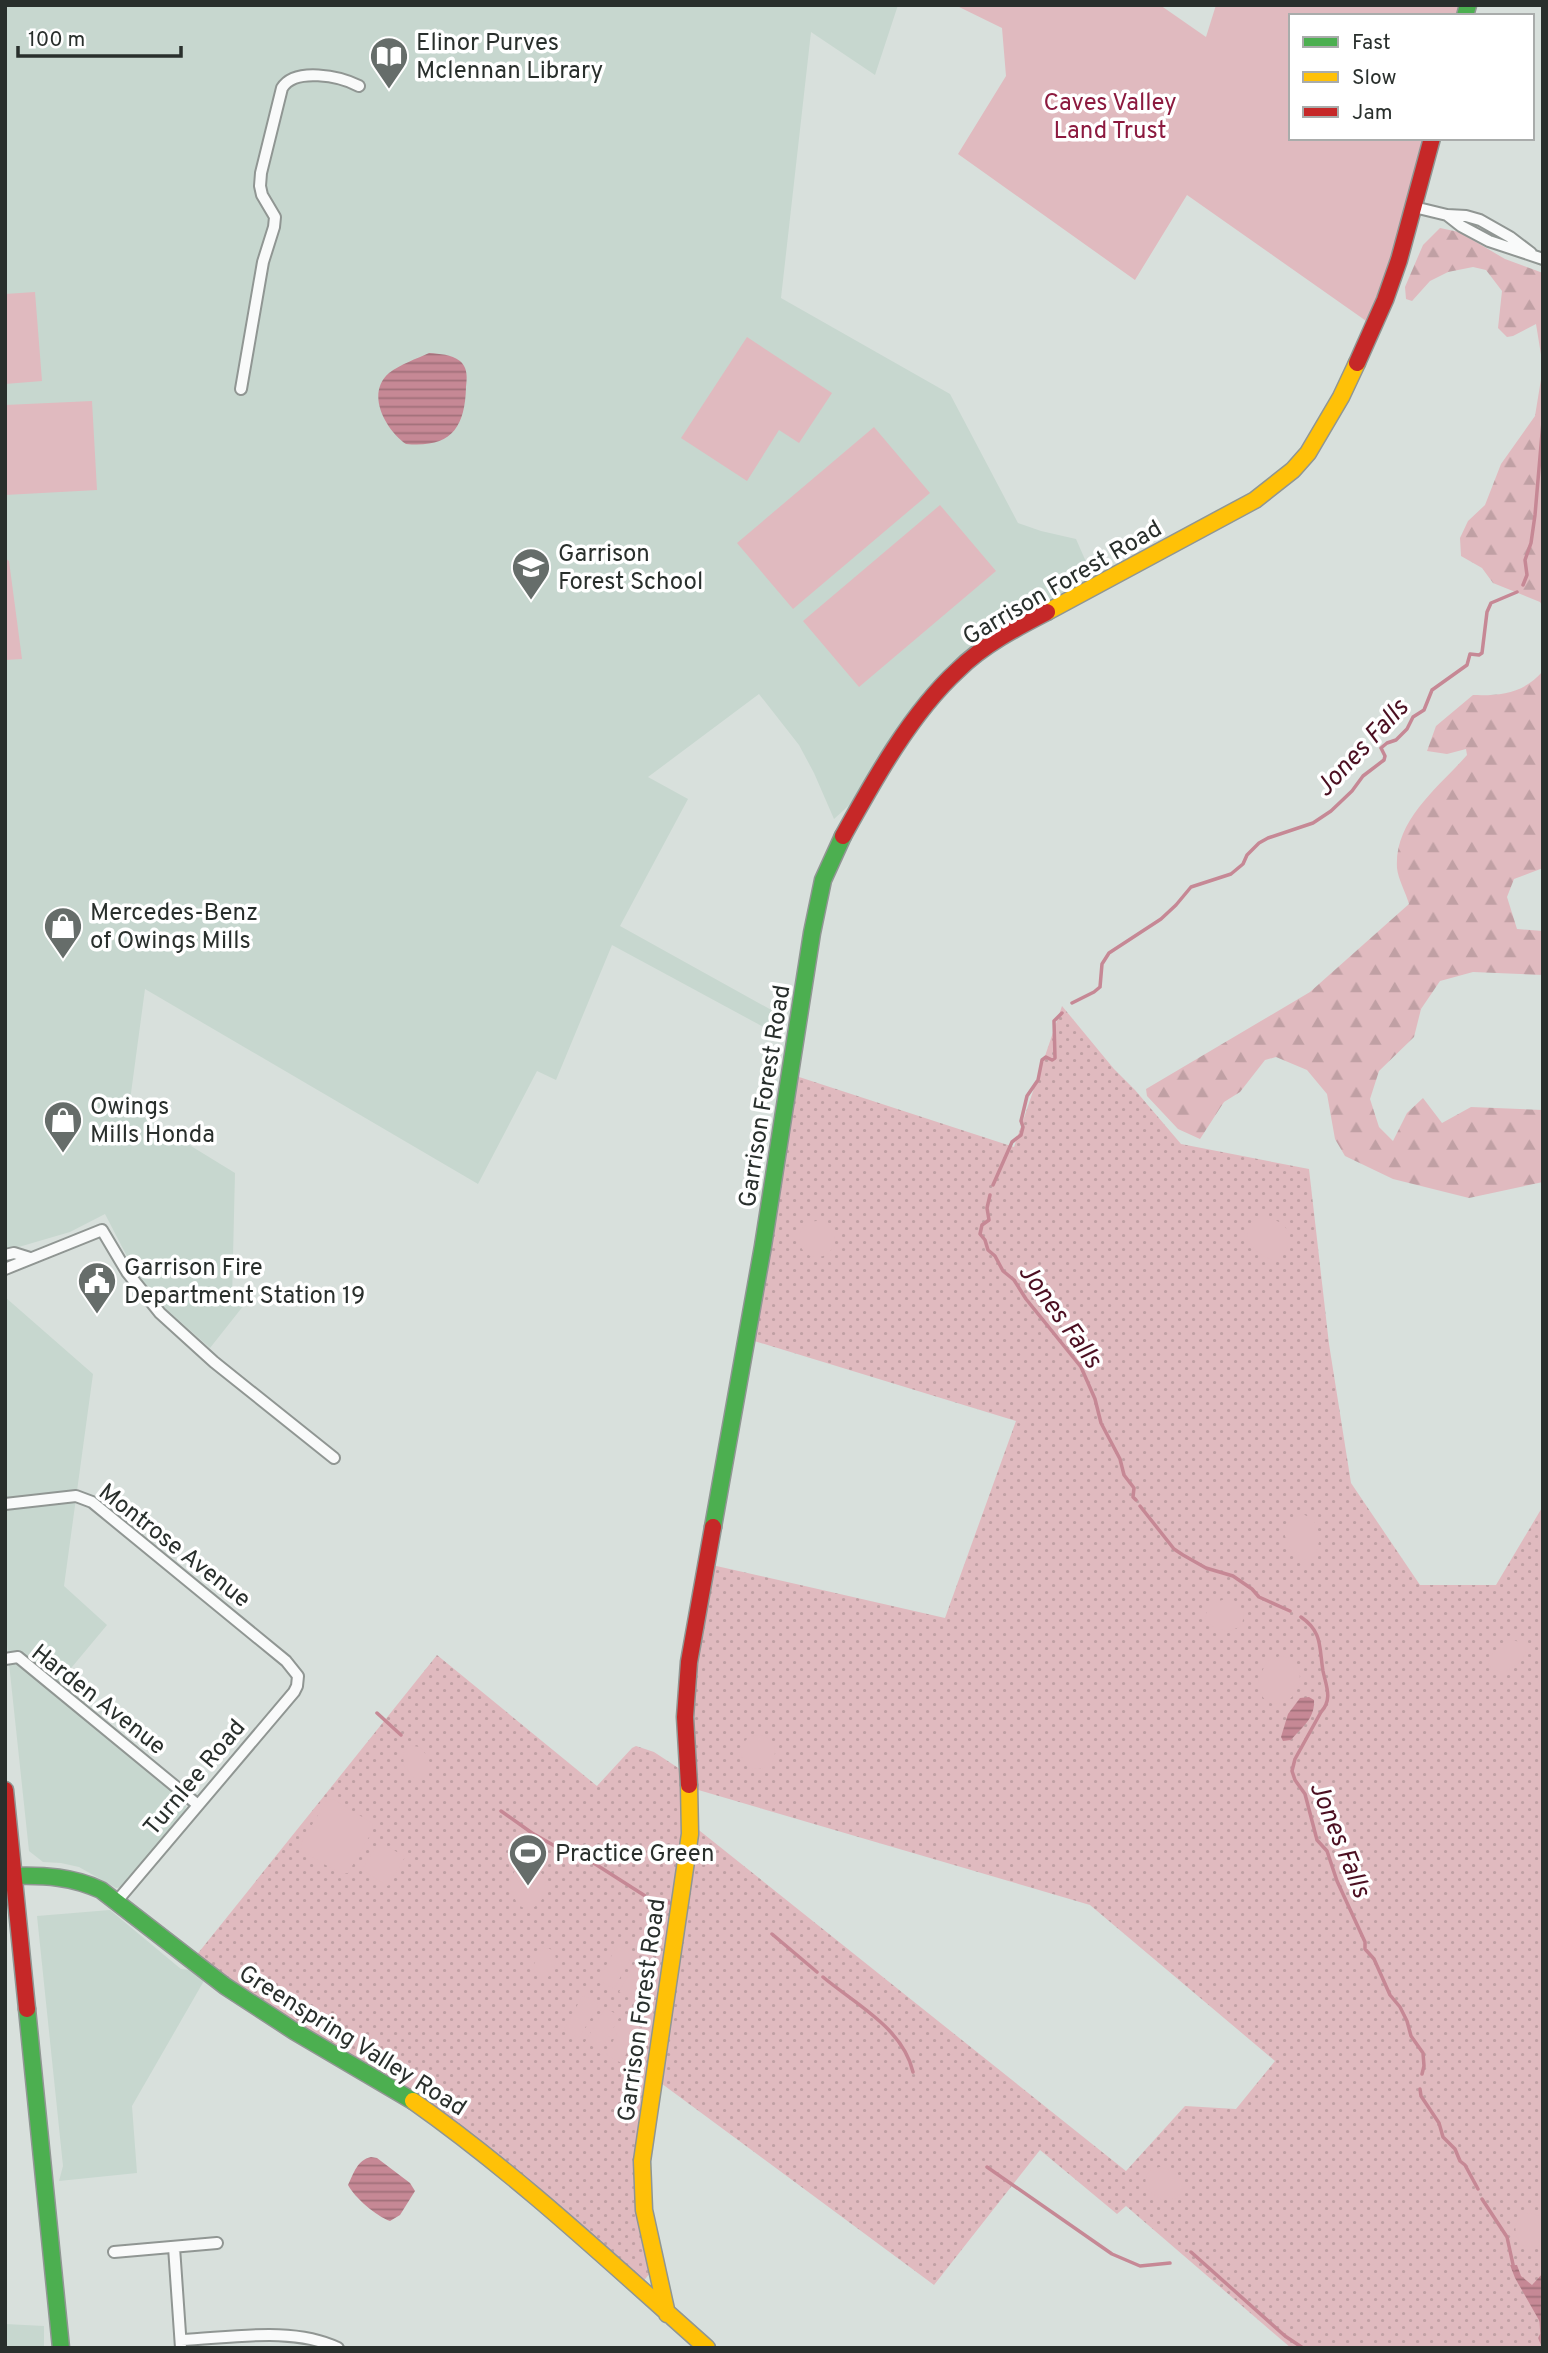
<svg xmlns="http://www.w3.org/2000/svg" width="1548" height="2353" font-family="Overpass,sans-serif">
  <defs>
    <pattern id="grass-dots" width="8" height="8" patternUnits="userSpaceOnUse" patternTransform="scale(1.75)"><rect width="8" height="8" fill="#e0babf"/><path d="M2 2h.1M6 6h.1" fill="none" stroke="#c0a0a4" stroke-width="1.8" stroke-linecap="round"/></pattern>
    <pattern id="forest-firs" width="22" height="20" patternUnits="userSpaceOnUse" patternTransform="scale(1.75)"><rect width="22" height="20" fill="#e0babf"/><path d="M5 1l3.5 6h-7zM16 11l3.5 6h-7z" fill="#c0a0a4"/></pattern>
    <pattern id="water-rules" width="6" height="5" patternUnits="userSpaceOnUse" patternTransform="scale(1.75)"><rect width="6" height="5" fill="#c68895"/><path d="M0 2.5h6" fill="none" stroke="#a1707a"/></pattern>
  </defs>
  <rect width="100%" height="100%" fill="#d8e0dc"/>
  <path fill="#c7d7cf" d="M5 5H898L875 75 811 32 781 298 950 394 1018 523 1041 531 1076 539 1094 580 973 650 857 798 834 819 814 773 799 745 759 694 648 777 688 799 620 926 784 1017 782 1037 612 945 556 1080 537 1071 478 1184 145 989 129 1108 235 1173 232 1298 244 1305 210 1348 165 1308 149 1290 133 1268 105 1214 70 1232 5 1251Z
    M5 1297 93 1374 64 1586 107 1625 52 1691 177 1794 184 1801 186 1807 184 1813 123 1887 116 1888 79 1867 61 1863 43 1862 29 1851 5 1626Z
    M110 1910 181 1969 191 1970 205 1979 132 2106 137 2173 59 2181 63 2166 37 1916Z
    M5 2324 44 2326V2348H5Z"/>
  <path fill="url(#grass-dots)" fill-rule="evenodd" d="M1062 1006 1114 1069 1135 1090 1181 1144 1309 1169 1329 1344 1351 1483 1420 1585H1496L1543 1506V2348H1291L1126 2206 1117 2214 1040 2150 934 2285 650 2075V2273L642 2283 528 2181 195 1957 437 1655 597 1786 632 1748 636 1746 654 1752 692 1777 690 1694 712 1565 945 1618 1016 1421 751 1340 796 1076 1014 1147ZM695 1789 1090 1905 1275 2061 1236 2109 1185 2106 1126 2171 695 1827Z"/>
  <path fill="url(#forest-firs)" d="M1440 228 1459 232 1505 259 1543 273V607L1540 602 1493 583 1482 568 1461 556 1460 538 1468 521 1485 505 1501 464 1535 416 1543 367 1536 324 1513 336 1507 337 1498 328 1502 291 1486 270 1473 267 1448 272 1430 281 1412 301 1406 299 1405 287 1423 245Z
    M1543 671V868L1514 879 1507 897 1517 929 1543 931V975L1473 972 1440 981 1421 1009 1414 1037 1379 1071 1370 1099 1379 1127 1393 1141 1407 1113 1423 1098 1442 1123 1471 1107 1543 1110V1182L1469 1198 1393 1179 1345 1156 1335 1139 1327 1094 1307 1070 1276 1057 1265 1060 1240 1092 1224 1102 1200 1139 1178 1129 1147 1096 1146 1089 1310 992 1409 904C1406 893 1398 879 1397 868 1394 820 1439 787 1467 755L1466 749 1447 754 1427 751 1436 726 1473 695C1501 696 1524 693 1543 671Z"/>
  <path fill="#e0babf" d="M955 5H1160L1206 37 1216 5H1462L1460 16H1291V138H1427L1395 259 1369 323 1187 195 1135 280 958 154 1006 76 1002 28Z
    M35 292 42 381 5 384V294Z
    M747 337 832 393 799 443 779 430 747 481 681 438Z
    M92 401 97 490 5 495V405Z
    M874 427 930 493 793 609 737 543Z
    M940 505 996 571 859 687 803 621Z
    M5 558 9 561 22 659 5 660Z
    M1259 1218C1287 1217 1300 1238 1279 1260 1258 1262 1231 1228 1259 1218Z
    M799 1239a18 18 0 1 1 36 0a18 18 0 1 1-36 0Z
    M1303 1514 1314 1520 1319 1542 1315 1557 1306 1560C1293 1555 1286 1544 1284 1531L1291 1519Z
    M1227 1598 1238 1602 1244 1613 1242 1626 1227 1632 1208 1624 1205 1616 1210 1605Z
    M1514 1640 1525 1645C1530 1662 1498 1682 1488 1664 1491 1652 1502 1643 1514 1640Z
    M1280 1656 1290 1658 1298 1665C1310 1706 1258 1720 1258 1680L1267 1661Z
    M741 1752a17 17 0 1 1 34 0a17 17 0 1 1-34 0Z
    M409 1745 419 1747C432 1757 438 1781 414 1778L404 1766 403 1754Z
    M333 1799 372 1823 373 1830 348 1873 341 1874 302 1851 301 1843 327 1800Z
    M379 1841 405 1857 388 1886 362 1870Z
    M527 1865C552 1869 552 1902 528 1910L518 1905 510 1889C510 1878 514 1865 527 1865Z
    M617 1946 633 1954 614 1989 598 1980Z
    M548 1948 554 1951 556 1959 553 1974 544 1979 538 1977 532 1968 541 1951Z
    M638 1957 653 1966 634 2000 619 1992Z
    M583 1995 599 2004 579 2038 564 2029Z
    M605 2008 620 2016 601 2051 585 2042Z
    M625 2019 641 2028 621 2063 606 2054Z
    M1160 2167 1173 2171 1182 2181 1183 2190 1177 2198 1162 2200 1147 2190C1143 2178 1147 2169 1160 2167Z
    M1529 2213 1543 2217V2244C1518 2260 1503 2219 1529 2213Z"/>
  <path fill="url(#water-rules)" d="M429 353C440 354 451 354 460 361 468 368 467 378 466 387 465 429 450 448 406 444 386 430 365 394 389 373 401 364 416 359 429 353Z
    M1309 1697 1314 1700C1315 1719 1302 1727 1291 1740L1283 1741 1281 1737 1288 1714 1300 1698Z
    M371 2157 377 2158 410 2183 415 2191 400 2215 390 2221C376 2216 355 2198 348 2185 354 2173 357 2160 371 2157Z
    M1510 2265H1517L1521 2276 1532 2285 1543 2273 1541 2299 1543 2322H1540L1515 2278Z"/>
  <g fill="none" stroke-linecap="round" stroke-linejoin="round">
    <path stroke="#c68895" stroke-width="3.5" d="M1523 585 1527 575 1525 560 1531 543 1535 515 1543 422
      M1072 1003 1094 992 1100 987 1102 964 1109 953 1161 919 1176 905 1191 887 1231 874 1243 864 1247 855 1259 843 1268 838 1313 823 1331 811 1352 791 1363 776 1384 760 1385 756 1381 748 1387 743 1396 740 1407 729 1413 717 1424 710 1432 690 1467 665 1470 654 1479 655 1482 653 1487 612 1491 603 1517 592
      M993 1185 1012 1142 1021 1135 1023 1127 1021 1121 1027 1096 1038 1080 1042 1060 1046 1057 1052 1060 1055 1058 1054 1021 1062 1013
      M990 1195 987 1208 989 1220 982 1225 980 1234 985 1240 988 1250 995 1256 1003 1271 1014 1280 1026 1299 1081 1367 1095 1399 1101 1423 1120 1459 1124 1475 1134 1488 1133 1497 1136 1500
      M1140 1506 1174 1549 1183 1555 1206 1568 1233 1576 1252 1589 1259 1597 1290 1611
      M1301 1617C1323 1632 1319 1648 1323 1671 1326 1686 1333 1699 1321 1712L1295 1759 1292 1771 1295 1780 1305 1794 1317 1840 1327 1851 1337 1881 1365 1942V1949L1374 1959 1390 1995 1400 2007 1407 2021 1411 2036 1423 2053 1424 2066 1422 2074
      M377 1713 401 1735
      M501 1811 532 1833 581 1861
      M592 1862 650 1899 670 1903
      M772 1934 817 1972
      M823 1977C855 2004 903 2028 913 2072
      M1420 2089 1421 2096 1439 2123 1443 2137 1455 2149 1460 2161 1465 2165 1478 2189
      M987 2167 1112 2254 1140 2266 1170 2263
      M1482 2199 1507 2237 1514 2269
      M1191 2252 1285 2336 1303 2348
      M1541 2318 1542 2334 1540 2338 1543 2345"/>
    <g stroke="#909693" stroke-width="14">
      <path id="street" d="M1414 207 1447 215 1466 216 1480 220 1510 237 1531 253
        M1447 215 1461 226 1489 241 1543 259
        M241 389 263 262 274 227 275 217 262 195 260 186 261 173 282 88C295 67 340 76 359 86
        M5 1255 14 1253 30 1258
        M5 1269 102 1230 127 1272 160 1313 214 1362 334 1458
        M5 1504 76 1496 92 1502 286 1661 298 1676 297 1686 294 1692 117 1901
        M5 1659 18 1657 198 1805
        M174 2247 181 2348
        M114 2252 217 2243
        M181 2340C230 2338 293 2326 338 2348"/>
    </g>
    <g stroke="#909693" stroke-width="19">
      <path id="fast" d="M1465 16 1468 5
        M713 1527 763 1246 812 933 823 880 843 836
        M14 1876C45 1875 73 1877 101 1890L225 1986 294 2031 413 2101
        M27 2009 61 2348"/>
    </g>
    <g stroke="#909693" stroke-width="19">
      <path id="slow" d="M1047 612 1255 500 1293 470 1308 453 1341 397 1357 363
        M413 2101C518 2175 611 2263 707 2348
        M667 2314 644 2210 642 2161 690 1834 689 1785"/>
    </g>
    <g stroke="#909693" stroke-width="19">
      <path id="jam" d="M1357 363 1385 300 1399 260 1432 138
        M843 836C874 780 911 713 958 670 983 645 1016 628 1047 612
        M689 1785 685 1717 689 1662 713 1527
        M5 1790 27 2009"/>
    </g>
    <use href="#street" stroke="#f9fafa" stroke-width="10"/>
    <use href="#fast" stroke="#4caf50" stroke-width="16"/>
    <use href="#slow" stroke="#ffc107" stroke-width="16"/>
    <use href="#jam" stroke="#c62828" stroke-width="16"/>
  </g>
  <defs>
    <g id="library-pin" transform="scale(2.0125)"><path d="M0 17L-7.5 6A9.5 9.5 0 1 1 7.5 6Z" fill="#666d6a" stroke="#fff"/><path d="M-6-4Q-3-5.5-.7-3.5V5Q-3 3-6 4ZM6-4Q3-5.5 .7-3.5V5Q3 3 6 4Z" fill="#fff"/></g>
    <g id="school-pin" transform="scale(2.0125)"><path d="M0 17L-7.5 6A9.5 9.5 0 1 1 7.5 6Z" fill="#666d6a" stroke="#fff"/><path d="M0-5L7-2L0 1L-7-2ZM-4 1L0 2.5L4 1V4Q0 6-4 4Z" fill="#fff"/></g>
    <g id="shop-pin" transform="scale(2.0125)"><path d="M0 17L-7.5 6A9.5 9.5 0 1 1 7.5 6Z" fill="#666d6a" stroke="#fff"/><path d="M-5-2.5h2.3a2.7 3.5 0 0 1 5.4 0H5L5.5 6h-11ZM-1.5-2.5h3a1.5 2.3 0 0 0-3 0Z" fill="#fff"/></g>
    <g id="civic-pin" transform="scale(2.0125)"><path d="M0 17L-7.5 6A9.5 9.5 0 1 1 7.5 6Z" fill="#666d6a" stroke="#fff"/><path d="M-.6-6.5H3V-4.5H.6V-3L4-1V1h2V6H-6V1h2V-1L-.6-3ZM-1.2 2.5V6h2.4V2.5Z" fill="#fff"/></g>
    <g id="stadium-pin" transform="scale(2.0125)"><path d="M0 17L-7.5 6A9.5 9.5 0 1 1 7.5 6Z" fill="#666d6a" stroke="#fff"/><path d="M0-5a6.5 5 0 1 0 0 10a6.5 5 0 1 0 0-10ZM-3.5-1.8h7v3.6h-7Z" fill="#fff"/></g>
  </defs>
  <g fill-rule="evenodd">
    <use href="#library-pin" x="389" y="56"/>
    <use href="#school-pin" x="531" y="567"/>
    <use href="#shop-pin" x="63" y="926"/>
    <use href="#shop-pin" x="63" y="1120"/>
    <use href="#civic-pin" x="97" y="1281"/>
    <use href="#stadium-pin" x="528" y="1853"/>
  </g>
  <g text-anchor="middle" stroke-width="7" stroke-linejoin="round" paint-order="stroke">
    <g font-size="24" fill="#292f2c" stroke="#fff" text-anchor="start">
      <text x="416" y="50">Elinor Purves<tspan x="416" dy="28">Mclennan Library</tspan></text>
      <text x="558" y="561">Garrison<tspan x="558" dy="28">Forest School</tspan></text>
      <text x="90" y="920">Mercedes-Benz<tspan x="90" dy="28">of Owings Mills</tspan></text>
      <text x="90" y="1114">Owings<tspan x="90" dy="28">Mills Honda</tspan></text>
      <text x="124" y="1275">Garrison Fire<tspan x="124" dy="28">Department Station 19</tspan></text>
      <text x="555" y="1861">Practice Green</text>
    </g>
    <g font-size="24" fill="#8c1a3f" stroke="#fff">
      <text x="1110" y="110">Caves Valley<tspan x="1110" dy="28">Land Trust</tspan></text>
    </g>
    <g font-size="24" fill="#292f2c" stroke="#fff">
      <text transform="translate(1062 582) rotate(-30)" y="8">Garrison Forest Road</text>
      <text transform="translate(764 1096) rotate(-81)" y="8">Garrison Forest Road</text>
      <text transform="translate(175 1545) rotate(38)" y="8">Montrose Avenue</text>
      <text transform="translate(99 1699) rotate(38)" y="8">Harden Avenue</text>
      <text transform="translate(194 1777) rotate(-50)" y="8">Turnlee Road</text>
      <text transform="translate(641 2010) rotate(-82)" y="8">Garrison Forest Road</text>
      <text transform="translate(353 2040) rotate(32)" y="8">Greenspring Valley Road</text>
    </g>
    <g font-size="26" font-style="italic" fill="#4b0f21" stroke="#fff">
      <text transform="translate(1361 747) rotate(-47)" y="9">Jones Falls</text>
      <text transform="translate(1061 1315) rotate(54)" y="9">Jones Falls</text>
      <text transform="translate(1341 1839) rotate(68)" y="9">Jones Falls</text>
    </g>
  </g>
  <rect width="1548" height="2353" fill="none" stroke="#292f2c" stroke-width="14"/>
  <rect x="1289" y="14" width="245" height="126" fill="#ffffff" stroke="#a9acab" stroke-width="2"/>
  <rect x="1303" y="37" width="35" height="10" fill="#4caf50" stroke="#a9acab" stroke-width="2"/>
  <text x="1352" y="49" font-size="21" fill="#292f2c">Fast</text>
  <rect x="1303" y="72" width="35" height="10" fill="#ffc107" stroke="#a9acab" stroke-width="2"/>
  <text x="1352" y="84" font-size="21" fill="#292f2c">Slow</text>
  <rect x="1303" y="107" width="35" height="10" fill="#c62828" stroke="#a9acab" stroke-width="2"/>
  <text x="1352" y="119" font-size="21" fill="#292f2c">Jam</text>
  <path d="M18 46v10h163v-10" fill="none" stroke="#292f2c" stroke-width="3.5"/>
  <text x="28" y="46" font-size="21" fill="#292f2c" stroke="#ffffff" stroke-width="5" paint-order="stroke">100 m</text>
</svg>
